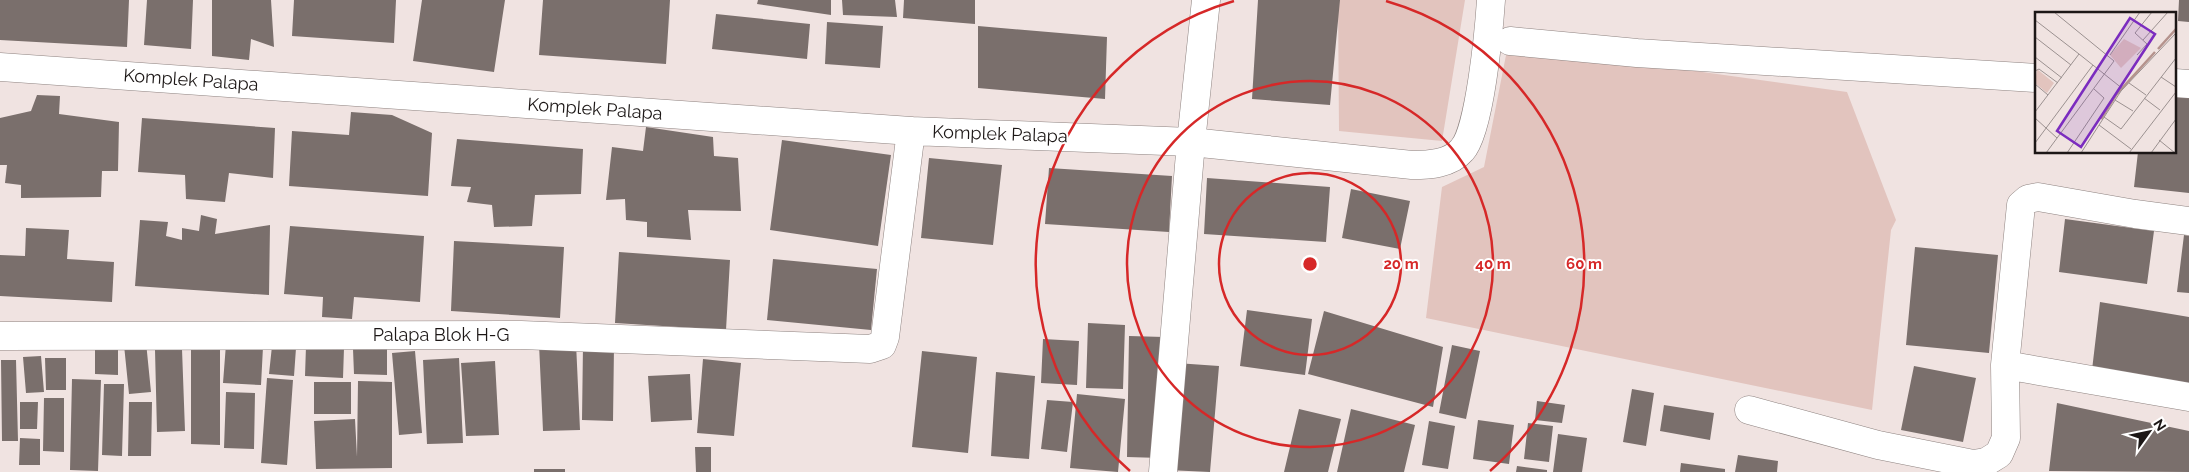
<svg xmlns="http://www.w3.org/2000/svg" width="2189" height="472" font-family="Raleway,sans-serif">
  <rect width="100%" height="100%" fill="#f0e3e1"/>
  <path fill="#e2c4be" d="M1338 0H1465L1442 141 1339 131Z
    M1508 45 1847 92 1896 220 1891 230 1872 410 1426 318 1442 187 1484 167Z"/>
  <path fill="#7a6f6c" d="M0 0H129L127 47 0 40Z
    M147 0H193L191 49 144 45Z
    M212 0H271L274 47 251 39 249 60 212 56Z
    M294 0H396L394 43 292 36Z
    M422 0H505L494 72 413 61Z
    M543 0H670L666 64 539 55Z
    M758 0H831V15L757 4Z
    M842 0H895L897 17 843 15Z
    M904 0H975V24L903 18Z
    M1258 0H1340L1330 105 1252 99Z
    M2179 0H2189V22L2178 21Z
    M716 14 810 24 807 59 712 49Z
    M827 22 883 26 880 68 825 64Z
    M978 26 1107 37 1105 99 978 88Z
    M2175 90 2189 91V193L2134 187 2138 152H2175Z
    M37 95 60 96 59 114 119 122 118 171H102L101 197 21 198V185L5 183 7 165H0V118L31 111Z
    M351 112 392 115 432 133 428 196 289 186 292 131 349 135Z
    M142 118 275 128 273 178 229 173 225 202 186 199 185 175 138 172Z
    M646 127 713 137 714 156 738 158 741 211 688 210 691 240 647 237V222L626 220 625 199 606 200 612 147 643 151Z
    M457 139 583 149 581 194 535 195 532 226 494 227 492 205 467 202 471 187 451 186Z
    M782 140 891 155 878 246 770 230Z
    M929 158 1002 165 993 245 921 238Z
    M1049 168 1172 176 1169 232 1045 224Z
    M1207 178 1330 187 1326 242 1204 234Z
    M1351 189 1410 201 1400 249 1342 238Z
    M201 215 217 219 215 234 270 225 269 295 135 286 140 220 168 222 166 236 182 240V228L199 231Z
    M2065 219 2154 231 2147 284 2059 272Z
    M290 226 424 236 420 302 354 297 352 319 322 317 323 297 284 294Z
    M26 228 69 230 67 259 114 262 112 302 0 296V255L25 256Z
    M2184 235 2189 236V293L2177 292Z
    M454 241 564 247 560 318 451 311Z
    M1915 247 1998 255 1989 353 1906 345Z
    M619 252 730 260 726 330 615 323Z
    M773 259 877 269 871 330 767 320Z
    M2100 302 2189 317V391L2092 370Z
    M1247 310 1312 319 1305 375 1240 366Z
    M1324 311 1443 347 1433 407 1308 374Z
    M1088 323 1125 325 1123 389 1086 388Z
    M1129 336 1164 337 1161 458 1127 457Z
    M1043 339 1079 341 1077 385 1041 383Z
    M146 342 151 392 129 394 124 345Z
    M576 343 580 430 543 431 539 344Z
    M226 344 263 347 261 385 223 383Z
    M583 345 614 346 613 421 582 420Z
    M1452 345 1480 351 1466 419 1439 413Z
    M95 346H118V375L95 374Z
    M272 346 296 348 294 376 269 374Z
    M306 346 344 348 343 378 305 376Z
    M191 348H220V445L191 444Z
    M182 349 185 431 157 432 155 350Z
    M353 349H387V375L354 374Z
    M415 351 422 433 399 435 392 353Z
    M922 351 977 357 968 453 912 447Z
    M41 356 44 392 26 393 23 357Z
    M45 358H66V390H46Z
    M459 358 463 443 427 444 423 360Z
    M703 359 741 363 734 436 697 433Z
    M1 360H16L18 441H2Z
    M495 361 499 435 466 436 461 363Z
    M1176 363 1219 366 1210 472 1167 470Z
    M1914 366 1976 378 1963 442 1901 430Z
    M996 372 1035 376 1029 459 991 456Z
    M690 374 692 420 651 422 648 376Z
    M267 378 293 380 287 465 261 463Z
    M72 379 101 380 98 471 70 470Z
    M358 381 392 382V468L316 469 314 421 355 419 357 457Z
    M314 382H351V414H314Z
    M104 384H124L122 456 102 455Z
    M1632 389 1654 393 1646 446 1623 442Z
    M226 392 255 393 254 449 224 448Z
    M1077 394 1125 399 1118 472 1070 468Z
    M44 398H64V452L43 451Z
    M1047 400 1073 402 1067 452 1041 449Z
    M1537 401 1565 405 1562 423 1535 420Z
    M20 402H38L37 429H20Z
    M129 402H152L151 456H128Z
    M2057 403 2189 431V472L2049 471Z
    M1664 405 1714 413 1710 440 1660 431Z
    M1299 409 1341 419 1328 472H1284Z
    M1351 409 1415 425 1404 472H1337Z
    M1478 420 1514 425 1509 464 1473 459Z
    M1429 421 1455 426 1448 469 1422 465Z
    M1528 423 1553 426 1549 462 1524 459Z
    M1558 434 1587 438 1582 472H1553Z
    M20 438 40 439V465H19Z
    M695 447H711V472H696Z
    M1738 455 1778 461 1777 472H1735Z
    M1681 463 1725 469V472H1680Z
    M1517 466 1547 470V472H1516Z
    M534 469H565V472H534Z"/>
  <g fill="none" stroke-linecap="round" stroke-linejoin="round">
    <g stroke="#8e8380" stroke-width="29">
      <path id="minor" d="M1510 41 1637 53 2036 78
        M0 67 911 131 1191 142 1412 165C1429 165 1450 164 1462 150 1480 131 1489 29 1491 0
        M2175 83 2189 84
        M0 336 521 335 870 349 882 345 885 337 911 131
        M2005 365 2189 397
        M1749 410 1878 445 1973 464 1986 462 1999 454 2006 438 2005 365 2021 205 2028 199 2038 197 2135 214 2189 221
        M1163 472 1191 142 1206 0"/>
    </g>
    <use href="#minor" stroke="#fff" stroke-width="28"/>
  </g>
  <g fill="none" stroke="#d62828" stroke-width="2.5">
    <circle cx="1310" cy="264" r="91"/>
    <circle cx="1310" cy="264" r="183"/>
    <path d="M1130 471A274 274 0 0 1 1234 1M1386 1A274 274 0 0 1 1490 471"/>
  </g>
  <g text-anchor="middle" stroke-width="4" stroke-linejoin="round" paint-order="stroke">
    <g font-size="18" fill="#1c1716" stroke="#fff">
      <text transform="translate(191 80) rotate(4)" y="6">Komplek Palapa</text>
      <text transform="translate(595 109) rotate(4)" y="6">Komplek Palapa</text>
      <text transform="translate(1000 134) rotate(2)" y="6">Komplek Palapa</text>
      <text x="441" y="341">Palapa Blok H-G</text>
    </g>
  </g>
  <g transform="translate(2035 12)">
    <rect width="141" height="141" fill="#f0e3e1"/>
    <path d="M89 27 106 36 86 56 75 43ZM2 57 19 71 12 81 0 71Z" fill="#e2c4be"/>
    <path fill="none" stroke="#b5938d" stroke-width="2.5" d="M123 37 141 17M66 107 81 83 120 40"/>
    <path fill="none" stroke="#9b9190" stroke-width="1" d="M0 8 44 42M0 25 36 53M108 28 133 0M75 43 105 0M102 43 112 32 100 21 117 0M0 45 27 66M0 59 4 57 23 71M126 65 141 75M94 71 111 83M0 72 13 83M109 86 125 98M80 88 98 99M0 100 44 42 88 77M69 105 86 117 141 46M0 106 22 126M64 113 96 137M124 128 140 141M0 131 58 53M11 141 79 49 19 0M32 141 69 86 59 77M46 141 86 79 141 21M94 141 141 80M116 141 141 107"/>
    <path fill="#7b2cbf" fill-opacity="0.15" stroke="#7b2cbf" stroke-width="2.5" d="M95 6 120 22 46 135 22 119Z"/>
    <rect width="141" height="141" fill="none" stroke="#1c1716" stroke-width="2.5"/>
  </g>
  <circle cx="1310" cy="264" r="8" fill="#d62828" stroke="#fff" stroke-width="2.5"/>
  <g font-size="15" text-anchor="middle" font-weight="bold" fill="#d62828" stroke="#fff" stroke-width="4" stroke-linejoin="round" paint-order="stroke">
    <text x="1401" y="269">20 m</text>
    <text x="1493" y="269">40 m</text>
    <text x="1584" y="269">60 m</text>
  </g>
  <g transform="translate(2149 432) rotate(57)" stroke="#ffffff" stroke-width="4" paint-order="stroke">
  <path d="M0-4L9 19L0 12L-9 19Z" fill="#1c1716"/>
  <text y="-8" font-size="14" font-weight="bold" text-anchor="middle" fill="#1c1716">N</text>
  </g>
</svg>
